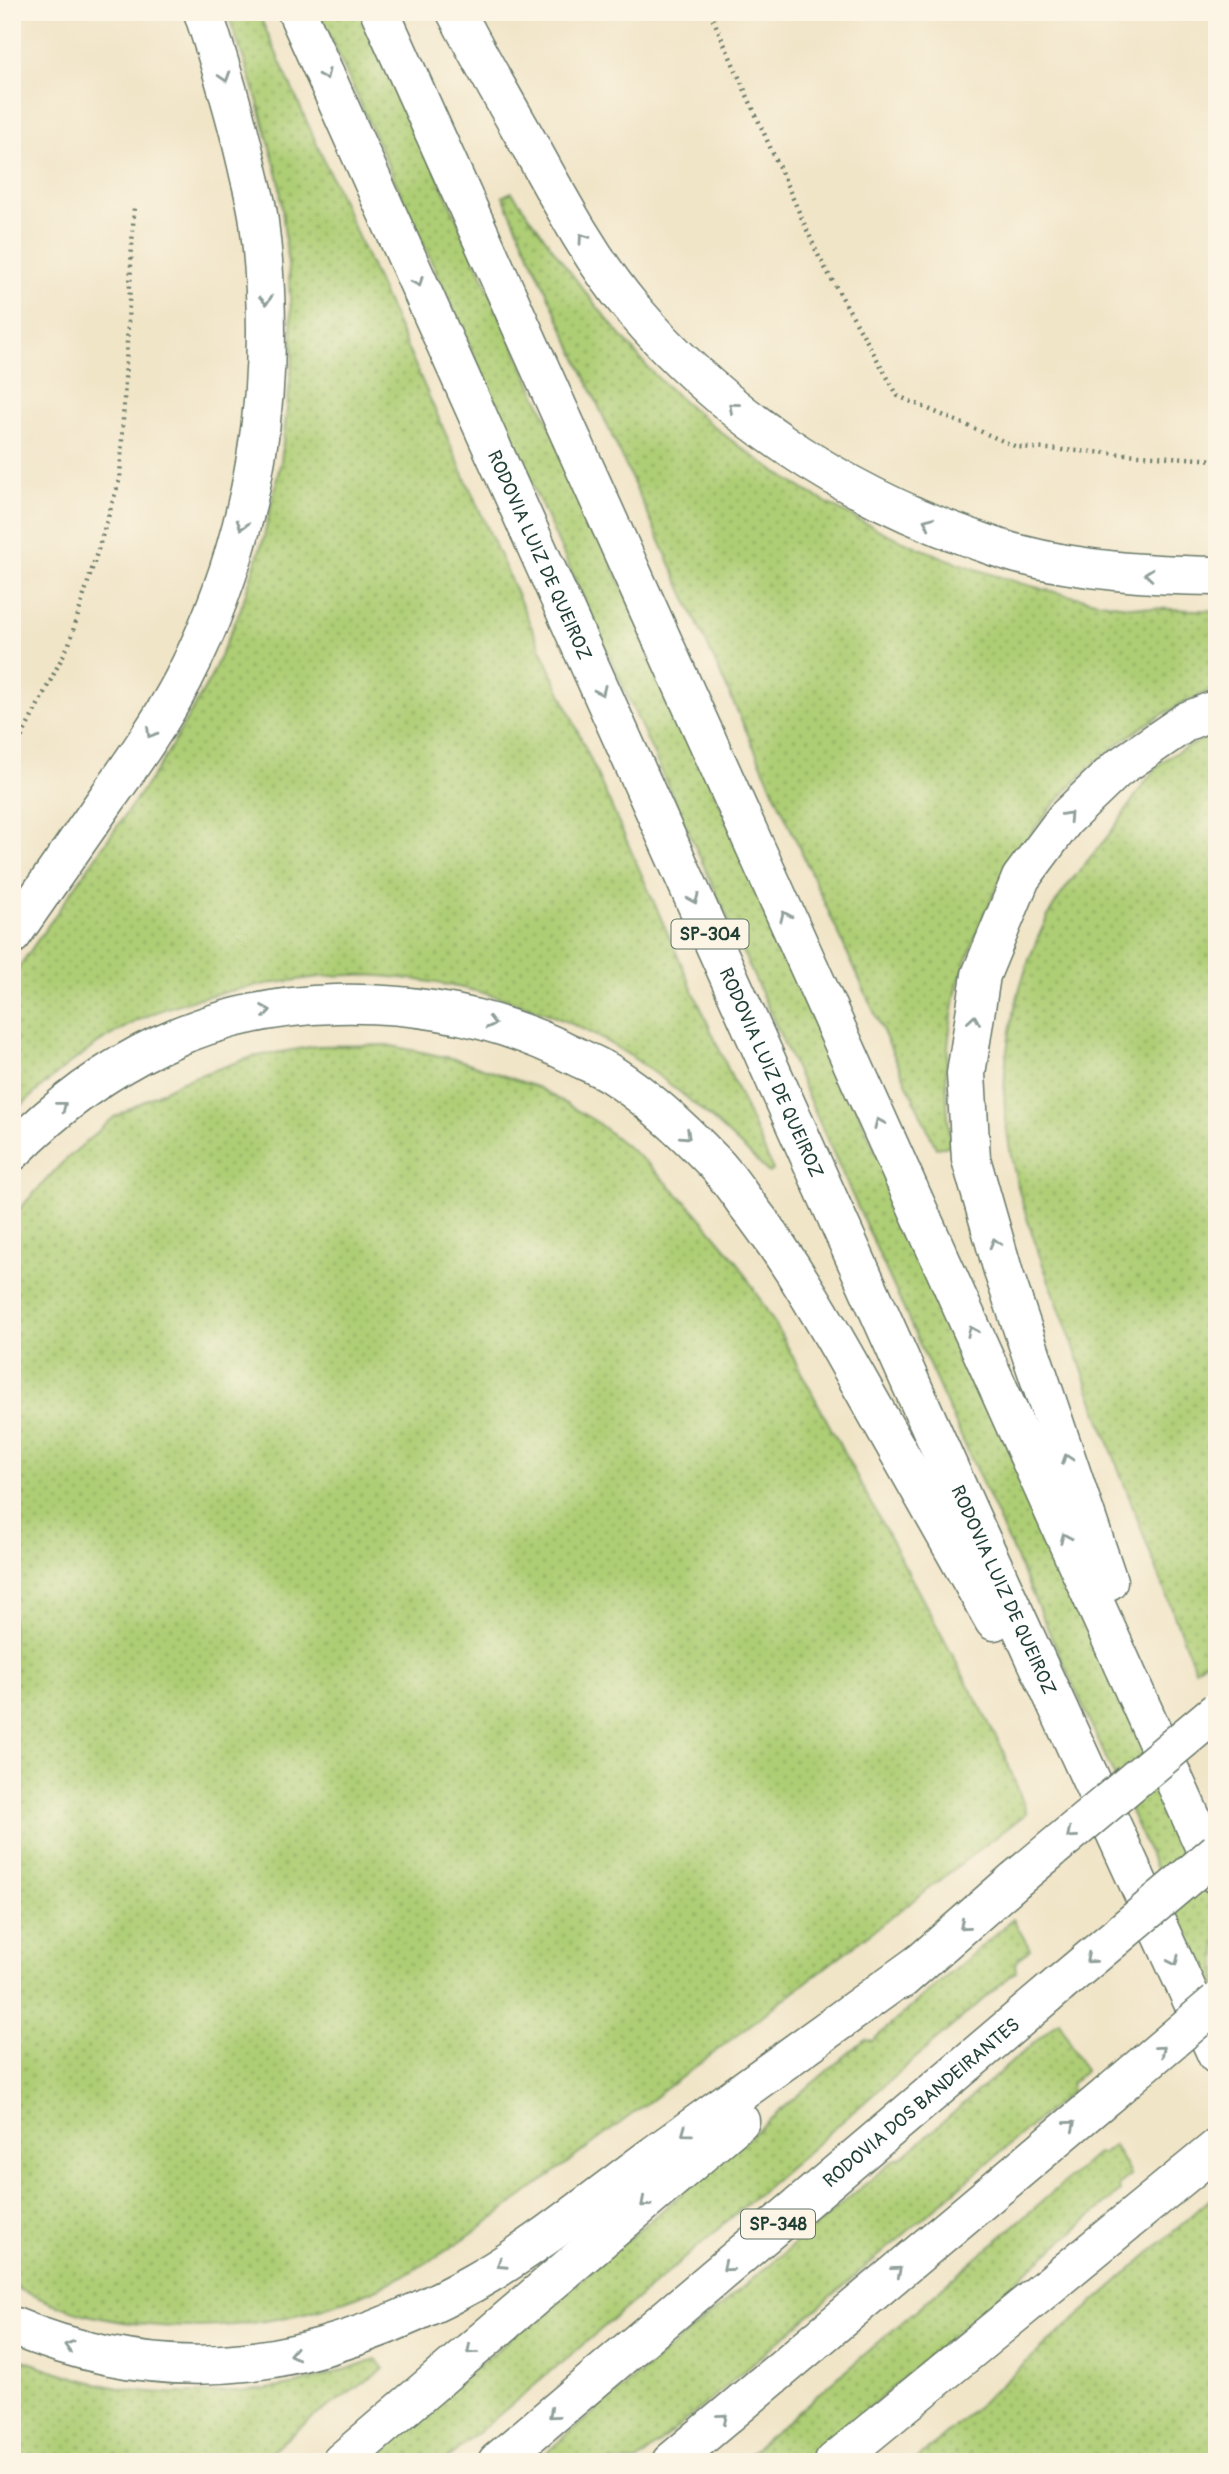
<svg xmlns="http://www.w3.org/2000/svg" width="1229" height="2474" font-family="Pangolin,sans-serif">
  <defs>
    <pattern id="green-dots" width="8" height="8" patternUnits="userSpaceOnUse" patternTransform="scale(1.75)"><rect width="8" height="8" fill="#aece75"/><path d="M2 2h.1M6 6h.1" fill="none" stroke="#8da861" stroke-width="1.8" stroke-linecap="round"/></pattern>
  </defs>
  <rect width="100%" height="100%" fill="#fcf5e5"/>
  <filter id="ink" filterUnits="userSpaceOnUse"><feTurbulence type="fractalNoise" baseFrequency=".0143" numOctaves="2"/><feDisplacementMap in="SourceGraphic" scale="14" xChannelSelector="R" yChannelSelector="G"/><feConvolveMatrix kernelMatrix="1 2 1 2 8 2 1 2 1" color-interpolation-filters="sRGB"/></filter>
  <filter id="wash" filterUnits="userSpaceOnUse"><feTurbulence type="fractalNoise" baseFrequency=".00686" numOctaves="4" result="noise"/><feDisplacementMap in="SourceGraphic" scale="28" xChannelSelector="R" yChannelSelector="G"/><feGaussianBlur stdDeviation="1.57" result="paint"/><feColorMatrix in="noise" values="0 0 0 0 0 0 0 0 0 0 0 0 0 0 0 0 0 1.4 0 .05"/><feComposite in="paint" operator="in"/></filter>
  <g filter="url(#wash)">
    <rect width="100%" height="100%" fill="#f1e5c8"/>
    <path fill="url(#green-dots)" stroke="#668654" stroke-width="2" d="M227 12H258L773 1170 769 1173C726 1131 682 1090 632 1057 552 1005 455 979 361 975 327 974 290 981 256 986 221 992 186 1000 154 1013 100 1036 54 1074 12 1114V977L164 759 210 679 240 611 264 537 281 461 293 357 289 274 279 180 254 88Z
      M319 12H364L1217 1910V2004Z
      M512 192C548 242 583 292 624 339 635 352 646 367 659 379 782 495 925 566 1090 600 1132 609 1175 609 1217 611V688C1101 734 1009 834 970 952 965 965 959 978 956 992 952 1014 948 1038 947 1061 944 1089 949 1118 950 1146L936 1148 503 196Z
      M1217 733V1652L1195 1669C1155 1566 1115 1462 1078 1358 1049 1278 1011 1196 1005 1110 1001 1046 1019 973 1048 916 1064 886 1087 862 1108 836 1126 813 1141 783 1161 763 1173 752 1202 740 1217 733Z
      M387 1045 460 1060 539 1088 595 1121 646 1162 695 1211 737 1261 779 1331 1001 1746 1027 1813C914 1900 801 1986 687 2073 637 2111 586 2149 535 2187 489 2221 443 2257 391 2282 303 2324 198 2338 101 2318 70 2312 41 2299 12 2286V1217L61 1164 114 1117 180 1082 252 1057 316 1046Z
      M1013 1919 1030 1949 1015 1963 1016 1971 636 2300 443 2462H364L865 2039 872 2041Z
      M1059 2021 1085 2071 1071 2084 1072 2091 637 2462H535L894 2160 904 2156Z
      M1114 2145 1130 2175 1119 2185 1120 2191 813 2456 806 2462H740L1097 2154H1102Z
      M1217 2193V2462H914Z
      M12 2356C47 2369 82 2381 119 2388 166 2397 258 2394 305 2382 329 2376 352 2367 376 2359L384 2369 308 2421 259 2462H12Z"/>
  </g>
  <g filter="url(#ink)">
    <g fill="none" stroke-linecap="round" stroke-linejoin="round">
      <g stroke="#687868" stroke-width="41">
        <g id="motorway">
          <path id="s1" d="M297 12 978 1533 1217 2055"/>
          <path d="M380 12 1217 1875"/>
          <path d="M456 12C480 59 507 105 533 151 562 204 592 260 631 307 722 414 841 493 973 539 987 544 1002 550 1018 554 1083 571 1150 575 1217 576"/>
          <path d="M12 935C43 890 75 845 106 800 133 762 161 722 183 680 257 534 279 383 259 222 257 203 251 184 247 165 235 113 220 63 203 12"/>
          <path d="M12 1152C103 1060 206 1007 336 1004 420 1002 501 1018 575 1056 587 1062 600 1067 611 1074 647 1097 682 1129 712 1160 725 1173 735 1188 745 1202 792 1262 829 1328 866 1394 909 1469 951 1545 994 1621"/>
          <path d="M1108 1581 1004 1274 971 1159 966 1074 981 975 1021 878 1065 819 1117 769 1187 721 1217 709"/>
          <path d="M901 1980 1015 1880"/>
          <path d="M12 2326C176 2394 321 2368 473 2283 537 2247 595 2198 654 2155 743 2091 832 2027 920 1963"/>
          <path d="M341 2462 740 2121"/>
          <path id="s2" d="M497 2462 1059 1985"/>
          <path d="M671 2462 1109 2094"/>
          <path d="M834 2462 1217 2148"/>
        </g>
      </g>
      <path stroke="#687868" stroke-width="4.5" stroke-dasharray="2 5" stroke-linecap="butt" d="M710 12 819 257 898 396 1017 447 1217 460
        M12 756 69 644 120 478 134 207"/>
      <use href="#motorway" stroke="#fff" stroke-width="38"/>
      <g stroke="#687868" stroke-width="41" stroke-linecap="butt">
        <path id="motorway-bridge" d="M1015 1880 1217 1711
          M1059 1985 1217 1852
          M1109 2094 1217 2002"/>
      </g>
      <use href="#motorway-bridge" stroke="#fff" stroke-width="38"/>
    </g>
    <defs><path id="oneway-chevron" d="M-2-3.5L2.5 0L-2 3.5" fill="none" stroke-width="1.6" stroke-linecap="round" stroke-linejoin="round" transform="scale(1.75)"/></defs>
    <g stroke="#8f9e9a">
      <use href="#oneway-chevron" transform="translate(325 75) rotate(66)"/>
      <use href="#oneway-chevron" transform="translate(225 77) rotate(72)"/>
      <use href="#oneway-chevron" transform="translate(583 238) rotate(-125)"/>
      <use href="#oneway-chevron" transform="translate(418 282) rotate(66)"/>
      <use href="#oneway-chevron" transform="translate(266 300) rotate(85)"/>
      <use href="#oneway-chevron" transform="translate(733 407) rotate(-139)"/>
      <use href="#oneway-chevron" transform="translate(928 522) rotate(-157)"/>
      <use href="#oneway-chevron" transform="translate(242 525) rotate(106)"/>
      <use href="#oneway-chevron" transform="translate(1149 574) rotate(-175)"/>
      <use href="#oneway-chevron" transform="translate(601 691) rotate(66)"/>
      <use href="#oneway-chevron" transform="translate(151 733) rotate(121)"/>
      <use href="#oneway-chevron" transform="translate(1068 816) rotate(-47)"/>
      <use href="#oneway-chevron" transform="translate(694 899) rotate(66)"/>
      <use href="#oneway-chevron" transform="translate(785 916) rotate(-114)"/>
      <use href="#oneway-chevron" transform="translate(266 1011) rotate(-9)"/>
      <use href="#oneway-chevron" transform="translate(974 1020) rotate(-81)"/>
      <use href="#oneway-chevron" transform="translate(491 1023) rotate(14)"/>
      <use href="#oneway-chevron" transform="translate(62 1106) rotate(-38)"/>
      <use href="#oneway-chevron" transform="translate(879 1123) rotate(-114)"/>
      <use href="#oneway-chevron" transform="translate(686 1135) rotate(43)"/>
      <use href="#oneway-chevron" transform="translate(995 1243) rotate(-106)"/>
      <use href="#oneway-chevron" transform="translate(972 1331) rotate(-114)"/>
      <use href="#oneway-chevron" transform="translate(1067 1459) rotate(-109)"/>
      <use href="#oneway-chevron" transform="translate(1065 1538) rotate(-114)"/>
      <use href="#oneway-chevron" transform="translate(1071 1834) rotate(140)"/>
      <use href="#oneway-chevron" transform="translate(964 1925) rotate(139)"/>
      <use href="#oneway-chevron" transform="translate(1090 1959) rotate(140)"/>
      <use href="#oneway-chevron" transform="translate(1174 1961) rotate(65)"/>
      <use href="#oneway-chevron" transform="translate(1161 2050) rotate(-40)"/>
      <use href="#oneway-chevron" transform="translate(1071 2125) rotate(-40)"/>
      <use href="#oneway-chevron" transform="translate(686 2132) rotate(144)"/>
      <use href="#oneway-chevron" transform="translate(645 2203) rotate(139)"/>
      <use href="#oneway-chevron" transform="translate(501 2264) rotate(147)"/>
      <use href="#oneway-chevron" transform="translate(727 2267) rotate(140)"/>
      <use href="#oneway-chevron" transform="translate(897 2271) rotate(-40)"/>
      <use href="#oneway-chevron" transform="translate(69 2346) rotate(-163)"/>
      <use href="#oneway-chevron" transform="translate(471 2350) rotate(140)"/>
      <use href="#oneway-chevron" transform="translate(294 2354) rotate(168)"/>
      <use href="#oneway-chevron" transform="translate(553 2414) rotate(140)"/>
      <use href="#oneway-chevron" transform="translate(723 2418) rotate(-40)"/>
    </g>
  </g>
  <g text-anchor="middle" stroke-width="7" stroke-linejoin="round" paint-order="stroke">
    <g fill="#fcf5e5" stroke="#617469" stroke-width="2">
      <rect x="671.5" y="919.5" width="77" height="29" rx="5"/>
      <rect x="741" y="2209.5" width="74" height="29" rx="5"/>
    </g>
    <g font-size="18" font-weight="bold" fill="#1f3d34">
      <text x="710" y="940">SP-304</text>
      <text x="778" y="2230">SP-348</text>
    </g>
    <g font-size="19" fill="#1f3d34" stroke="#fcf5e5">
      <text dy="7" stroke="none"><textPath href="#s1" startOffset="595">RODOVIA LUIZ DE QUEIROZ</textPath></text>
      <text dy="7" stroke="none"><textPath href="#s1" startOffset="1162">RODOVIA LUIZ DE QUEIROZ</textPath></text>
      <text dy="7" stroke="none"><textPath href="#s1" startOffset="1729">RODOVIA LUIZ DE QUEIROZ</textPath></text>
      <text dy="7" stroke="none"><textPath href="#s2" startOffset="556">RODOVIA DOS BANDEIRANTES</textPath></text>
    </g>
  </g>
  <rect width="1229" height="2474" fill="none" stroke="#fcf5e5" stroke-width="42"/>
</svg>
